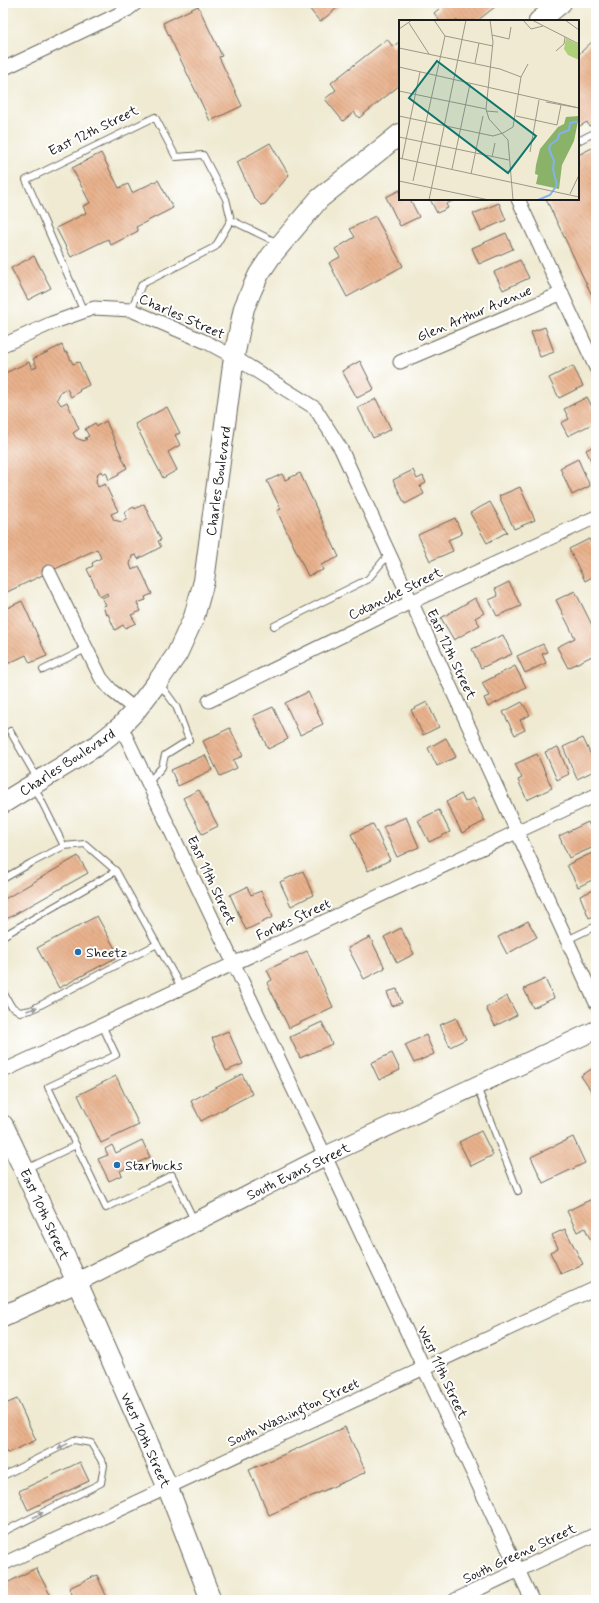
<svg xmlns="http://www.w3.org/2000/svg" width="599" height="1603" font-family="Mynerve,sans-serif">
  <defs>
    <pattern id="building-back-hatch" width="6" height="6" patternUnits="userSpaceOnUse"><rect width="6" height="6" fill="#e8b18c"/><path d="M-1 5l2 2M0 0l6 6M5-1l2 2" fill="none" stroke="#c69878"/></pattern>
  </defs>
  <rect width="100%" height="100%" fill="#fff"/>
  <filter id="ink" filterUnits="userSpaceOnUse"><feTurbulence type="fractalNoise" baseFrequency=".025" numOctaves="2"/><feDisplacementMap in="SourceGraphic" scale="8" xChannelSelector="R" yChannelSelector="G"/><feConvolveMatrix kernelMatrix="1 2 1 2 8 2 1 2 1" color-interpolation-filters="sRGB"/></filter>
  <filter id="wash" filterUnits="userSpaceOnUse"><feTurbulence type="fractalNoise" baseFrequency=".012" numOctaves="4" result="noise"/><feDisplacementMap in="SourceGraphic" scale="16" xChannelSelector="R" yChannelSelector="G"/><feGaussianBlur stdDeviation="0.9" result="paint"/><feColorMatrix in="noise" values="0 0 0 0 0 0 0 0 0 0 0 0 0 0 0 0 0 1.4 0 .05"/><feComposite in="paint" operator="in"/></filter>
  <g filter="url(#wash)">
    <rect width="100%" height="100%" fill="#efead1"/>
    <g id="blocks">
      <path fill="url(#building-back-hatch)" d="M305 3H343L320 22Z
        M435 3H500L477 21H440L434 13 440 8Z
        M198 6 222 56 219 57 242 106 210 121 163 23Z
        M596 38V123L589 126 587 122 578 127V55Z
        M387 39 393 47 400 41V85L359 118 354 112 343 121 325 99 336 90 331 83Z
        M270 143 289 175 265 204 261 205 254 198 237 162Z
        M596 146V304L546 199H578V155Z
        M101 153 119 188 128 184 132 193 158 180 173 208 136 227 138 231 111 245 108 239 71 257 56 228 86 213 83 206 90 203 72 168Z
        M400 190V199H410L419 217 400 226 386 197Z
        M430 199H457L446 204 448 208 437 213Z
        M499 203 506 220 481 231 473 214Z
        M375 216 403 266 347 297 329 263 340 257 335 249 355 237 350 229Z
        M506 233 513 249 479 264 472 248Z
        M34 256 51 288 28 300 11 268Z
        M520 260 529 278 503 290 494 272Z
        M545 327 554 352 540 357 531 332Z
        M62 345 65 353 67 352 73 364 79 362 89 385 79 390 80 391 71 397 67 389 61 391 57 399 61 405 67 402 79 429 73 433 76 438 84 441 87 439 85 438 89 436 85 429 95 423 97 426 106 421 127 468 118 473 119 475 109 480 106 472 103 474 102 471 98 473 96 481 98 487 105 484 118 511 111 514 114 520 122 522 127 519 124 512 134 507 135 509 144 504 161 540 158 541 161 547 138 559 136 555 132 556 130 564 132 570 139 566 152 594 145 597 146 600 137 603 141 611 131 615 136 623 125 628 123 625 115 630 108 614 106 615 103 606 106 605 102 598 108 595 107 593 100 597 87 569 93 566 92 563 101 558 97 549 3 594V382H4L3 374 29 362 32 369 37 367 33 359Z
        M360 361 374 389 357 398 342 371Z
        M573 366 583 386 559 398 549 378Z
        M587 397 596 414V422L568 436 561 423 569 419 564 409Z
        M376 399 391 429 373 438 358 408Z
        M167 407 180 433 175 435 180 445 168 452 177 470 163 478 135 424Z
        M596 445V471L586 450Z
        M578 459 590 486 572 495 560 468Z
        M413 470 417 479 423 476 426 483 420 486 424 494 405 504 393 480Z
        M300 473 339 557 321 565 323 570 308 576 277 511 281 509 267 481 282 474 285 480Z
        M520 487 535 520 514 529 499 496Z
        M490 502 507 532 487 543 470 513Z
        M455 518 462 534 448 540 453 551 430 561 418 535Z
        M589 539 596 553V575L585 581 569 549Z
        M509 582 521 606 497 616 489 600 498 596 495 589Z
        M575 591 596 633V654L568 668 557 647 575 638 556 600Z
        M475 598 484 613 475 618 480 625 454 640 441 618Z
        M22 601 47 656 30 663 26 655 3 666V610Z
        M503 635 512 654 481 668 472 649Z
        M543 644 547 652 542 654 546 663 525 673 517 656Z
        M515 666 526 687 488 707 484 698 489 696 482 683Z
        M308 692 323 724 300 735 285 703Z
        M427 702 439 727 423 735 411 710Z
        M522 702 530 715 520 720 525 730 515 735 503 712Z
        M273 707 288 739 268 749 253 716Z
        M230 728 243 756 233 760 237 768 220 776 203 741Z
        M446 738 456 757 437 766 428 748Z
        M583 738 596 766V770L577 779 563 747Z
        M558 747 569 774 557 780 545 752Z
        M537 754 552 788 527 800 518 780 522 778 515 764Z
        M205 755 212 770 178 786 171 770Z
        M199 790 218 826 202 834 183 798Z
        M461 794 465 802 473 798 485 821 462 833 446 802Z
        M439 810 450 832 429 842 418 820Z
        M406 817 419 847 397 857 383 827Z
        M588 822 596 839V846L569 858 559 836Z
        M373 824 390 860 368 871 351 834Z
        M596 851V878L578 887 567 865Z
        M78 856 88 873 3 921V900Z
        M303 871 313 895 291 906 280 882Z
        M247 887 251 895 261 891 273 917 246 930 230 895Z
        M596 889V915L589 918 580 896Z
        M97 916 119 956 59 988 37 948Z
        M528 921 537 937 507 954 498 937Z
        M401 928 414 954 397 963 384 937Z
        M370 937 385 968 364 979 348 948Z
        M307 951 333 1007 289 1028 267 983 272 980 267 970Z
        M545 979 554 998 533 1008 524 989Z
        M397 989 402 1003 392 1006 387 992Z
        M507 996 517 1015 495 1026 486 1008Z
        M456 1018 466 1039 450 1047 440 1025Z
        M322 1022 332 1044 300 1058 290 1037Z
        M228 1031 243 1064 226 1071 212 1038Z
        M426 1035 434 1054 414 1063 405 1045Z
        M392 1053 400 1070 379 1080 371 1063Z
        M596 1066V1098L581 1076Z
        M242 1074 252 1094 201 1121 191 1101Z
        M116 1076 139 1125 101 1143 78 1095Z
        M481 1131 493 1155 471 1166 459 1142Z
        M573 1137 585 1163 543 1183 531 1157Z
        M142 1140 150 1157 120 1171 122 1175 109 1181 98 1159 108 1155 105 1149 112 1145 116 1153Z
        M596 1197V1252L585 1228 577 1232 567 1211Z
        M565 1229 583 1264 561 1274 550 1252 558 1248 552 1235Z
        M17 1399 36 1440 8 1453 3 1443V1405Z
        M345 1427 366 1472 269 1515 249 1470Z
        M80 1462 89 1481 28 1510 19 1491Z
        M36 1568 53 1600H3V1585Z
        M97 1575 108 1600H75L69 1588Z"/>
    </g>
  </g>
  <g filter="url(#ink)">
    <use href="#blocks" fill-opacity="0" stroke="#66645b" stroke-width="1"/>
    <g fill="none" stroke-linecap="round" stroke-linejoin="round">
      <g stroke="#66645b" stroke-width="8">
        <path id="service" d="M578 141 596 132
          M231 220 278 243
          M84 312 26 180 155 117 176 157 203 155 226 199 231 220 215 247 142 284 131 310
          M274 626 368 579 389 554
          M43 670 86 649
          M10 731 37 778
          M148 783 162 767 165 755 189 740 176 706 160 684
          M34 786 64 846 85 844 116 871 182 989
          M3 879 31 863 64 846
          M3 936 116 871
          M567 940 596 926
          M3 992 11 1006 20 1012 31 1010 157 944
          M102 1025 116 1055 48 1087 106 1208 172 1175 194 1220
          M477 1087 518 1191
          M26 1169 76 1145
          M3 1375 5 1374
          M3 1476 74 1440 91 1443 104 1465 101 1483 3 1532"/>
      </g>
      <g stroke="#66645b" stroke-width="15">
        <path id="minor" d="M3 69 127 10 136 3
          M518 199 596 368
          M3 345 52 323 94 308 131 310 206 342 234 357 315 408 341 449 596 1003
          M400 362 562 293
          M49 572 101 678 112 691 136 710
          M209 701 411 602 596 517
          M121 726 325 1156 532 1600
          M3 1071 596 795
          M3 1564 596 1288
          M455 1600 596 1534"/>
      </g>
      <g stroke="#66645b" stroke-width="20">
        <path id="secondary" d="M77 1282 325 1156 596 1030"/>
      </g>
      <g stroke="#66645b" stroke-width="22">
        <path id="primary" d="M539 21 561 3
          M3 803 96 746 121 726 136 710 156 684 177 654 194 617 204 581 234 357 244 308 252 289 259 274 271 256 319 199 400 134
          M3 1125 77 1282 168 1488 211 1600
          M3 1316 77 1282"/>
      </g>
      <use href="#service" stroke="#fff" stroke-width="6"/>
      <use href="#minor" stroke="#fff" stroke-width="13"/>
      <use href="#secondary" stroke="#fff" stroke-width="18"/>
      <use href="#primary" stroke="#fff" stroke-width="20"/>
    </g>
    <defs><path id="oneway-solid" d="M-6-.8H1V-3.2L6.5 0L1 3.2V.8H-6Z"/></defs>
    <g fill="#999">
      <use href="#oneway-solid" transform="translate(32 1009) rotate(-20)"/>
      <use href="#oneway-solid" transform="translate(63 1446) rotate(154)"/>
      <use href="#oneway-solid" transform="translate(38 1515) rotate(-27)"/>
    </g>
  </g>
  <g fill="#1f6fb2" stroke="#fff" stroke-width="1.5">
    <circle cx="78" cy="952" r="4"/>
    <circle cx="117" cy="1165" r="4"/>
  </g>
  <g text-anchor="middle" stroke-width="4" stroke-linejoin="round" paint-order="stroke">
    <g font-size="14" fill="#1c1c1c" stroke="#fff">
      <text transform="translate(93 130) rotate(-26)" y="5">East 12th Street</text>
      <text transform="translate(474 313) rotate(-23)" y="5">Glen Arthur Avenue</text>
      <text transform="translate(182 316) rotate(24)" y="5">Charles Street</text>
      <text transform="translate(218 481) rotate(-82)" y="5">Charles Boulevard</text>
      <text transform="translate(395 593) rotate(-26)" y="5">Cotanche Street</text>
      <text transform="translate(452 654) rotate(65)" y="5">East 12th Street</text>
      <text transform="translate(67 762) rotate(-33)" y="5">Charles Boulevard</text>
      <text transform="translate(212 880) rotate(65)" y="5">East 11th Street</text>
      <text transform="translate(293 919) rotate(-25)" y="5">Forbes Street</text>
      <text transform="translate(298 1171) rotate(-26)" y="5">South Evans Street</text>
      <text transform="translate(45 1214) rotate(65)" y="5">East 10th Street</text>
      <text transform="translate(443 1372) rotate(65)" y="5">West 11th Street</text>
      <text transform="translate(293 1412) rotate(-25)" y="5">South Washington Street</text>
      <text transform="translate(146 1440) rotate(66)" y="5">West 10th Street</text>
      <text transform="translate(519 1553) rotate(-25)" y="5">South Greene Street</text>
    </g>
    <g font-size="14" fill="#1c1c1c" stroke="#fff" text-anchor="start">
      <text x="86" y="957">Sheetz</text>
      <text x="125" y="1170">Starbucks</text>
    </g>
  </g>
  <g transform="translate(399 20)">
    <rect width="180" height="180" fill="#efead1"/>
    <path d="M180 96 175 121 163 145 160 169 137 164 139 155 136 154 137 145 141 129 159 107 165 104 167 97Z" fill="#8ab269"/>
    <path d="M167 18 180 25V40L169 35 165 29Z" fill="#add079"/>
    <path fill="none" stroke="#82b3ee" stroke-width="2" d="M139 180 151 175 158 165 154 149 155 141 150 129 151 125 159 119 160 114 170 110 171 103 180 101"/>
    <path fill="none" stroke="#9b9889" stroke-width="1" d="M35 0 46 16 94 26M91 0 94 22 87 89 90 99 109 120 114 180M124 0 132 9 144 6M133 0 180 24M166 0 180 10M10 3 30 34M0 9 13 0M93 15 110 19 112 7M0 28 101 49 122 57M157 31 165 24 166 17M76 43 80 23M0 47 180 88M0 71 87 89M147 82 180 88M87 91 99 92M0 96 94 116 104 113 114 107 122 57 129 44M117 96 158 105 162 85M0 117 110 140M131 132 140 80M93 137 96 123M0 138 180 177M3 139 21 52M53 149 71 64M72 154 84 96M0 161 90 180M14 161 46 16M171 174 180 155M30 180 67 0"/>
    <path fill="#0f766e" fill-opacity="0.15" stroke="#0f766e" stroke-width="2" d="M38 41 137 116 109 153 10 78Z"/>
    <rect width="180" height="180" fill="none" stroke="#1c1c1c" stroke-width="2"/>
  </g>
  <rect width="599" height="1603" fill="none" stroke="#fff" stroke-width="16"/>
</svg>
